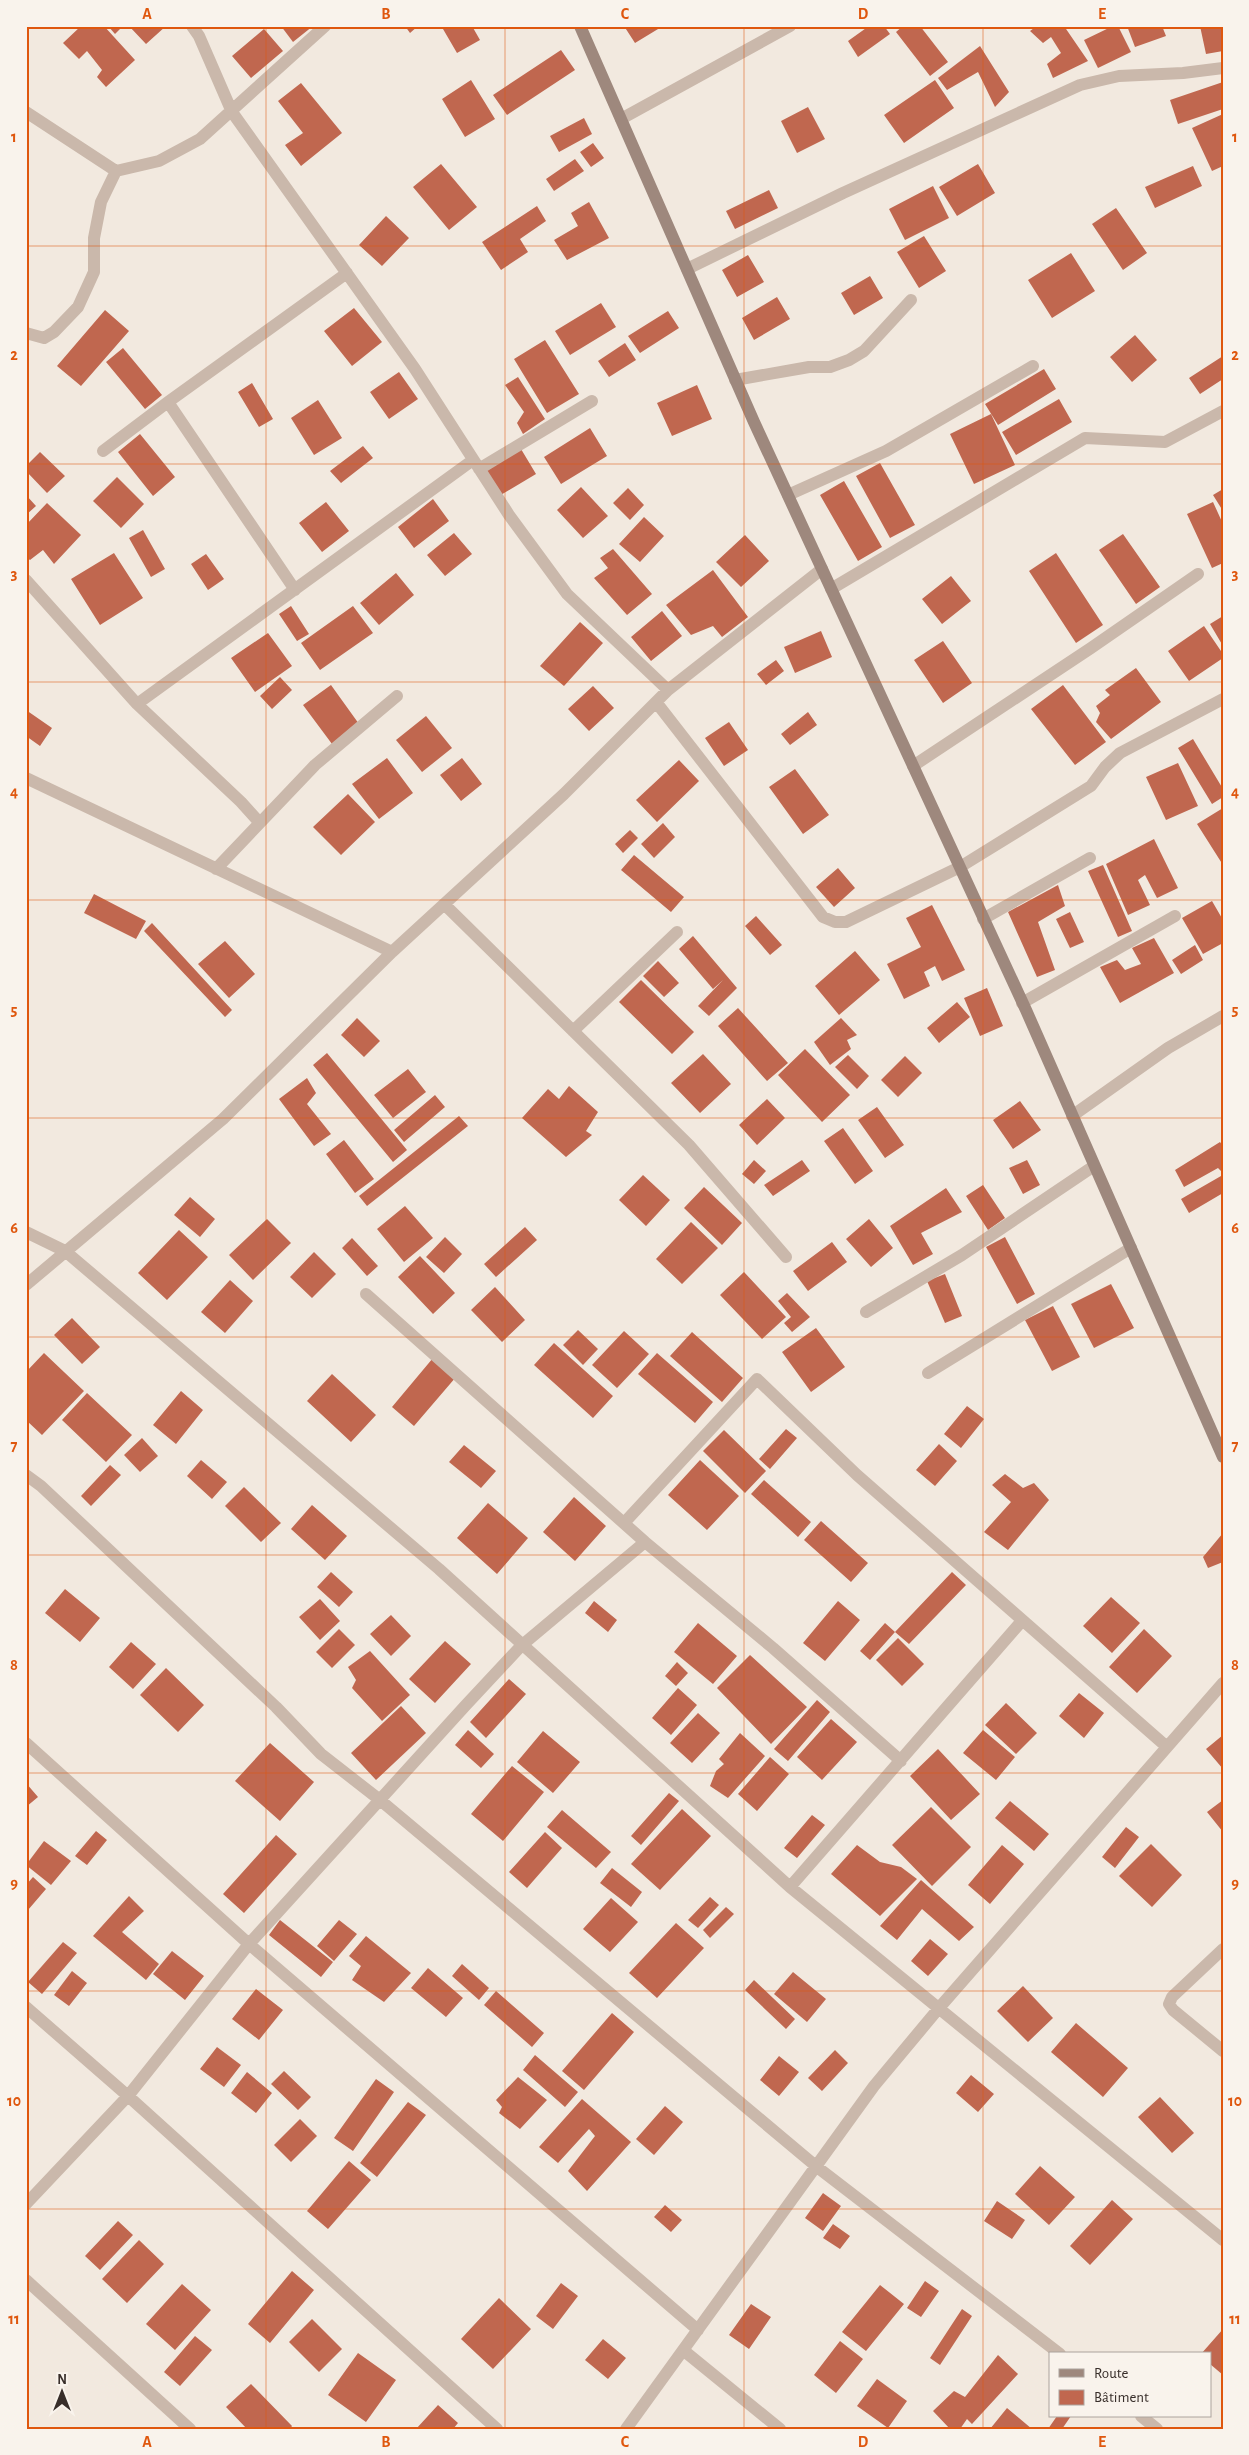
<svg xmlns="http://www.w3.org/2000/svg" width="1249" height="2455" font-family="'Alegreya Sans',sans-serif">
  <rect width="100%" height="100%" fill="#f2e9df"/>
  <path fill="#c0674f" d="M81 26H104L135 60 106 87 97 77 102 70 87 51 79 59 63 43Z
    M108 26H123L115 34Z
    M129 26H166L146 44Z
    M281 26H313L293 42Z
    M405 26H418L410 33Z
    M448 26H472L480 40 457 53 443 29Z
    M624 26H663L635 43Z
    M869 26H884L890 34 858 57 848 41Z
    M903 26H920L948 62 930 76 896 32Z
    M1037 26H1064L1088 61 1053 78 1047 64 1061 53 1051 37 1043 43 1030 31Z
    M1113 26H1118L1131 52 1098 68 1084 40Z
    M1127 26H1162L1166 36 1135 47Z
    M1200 26H1223V51L1206 54Z
    M264 29 283 51 251 78 232 56Z
    M980 46 1009 92 995 107 978 72 947 90 938 78Z
    M561 50 575 70 507 115 493 95Z
    M471 80 495 119 465 137 442 99Z
    M935 80 954 108 904 143 884 115Z
    M1223 82V109L1178 124 1170 100Z
    M301 83 342 133 301 166 285 145 303 133 278 101Z
    M808 107 825 139 797 153 781 121Z
    M1223 114V166L1212 171 1192 128Z
    M584 118 592 134 559 152 550 136Z
    M593 143 604 158 591 167 580 152Z
    M575 159 584 171 554 191 546 179Z
    M441 164 477 207 449 230 413 187Z
    M978 164 995 193 957 216 939 187Z
    M1193 166 1202 186 1155 208 1145 187Z
    M933 186 949 218 905 240 889 209Z
    M769 190 778 208 735 229 726 211Z
    M589 202 609 238 567 260 554 240 578 226 571 213Z
    M537 206 546 221 520 239 528 252 501 270 482 242Z
    M1116 208 1147 253 1123 270 1092 224Z
    M386 216 409 238 382 266 359 245Z
    M924 236 946 271 919 288 897 252Z
    M1071 253 1095 291 1052 318 1028 280Z
    M748 255 764 282 737 297 722 270Z
    M870 276 883 298 854 315 841 293Z
    M777 297 790 319 754 340 742 318Z
    M601 303 616 327 570 355 555 331Z
    M354 308 382 342 352 366 324 331Z
    M105 310 129 331 81 386 57 366Z
    M668 311 679 328 640 353 628 336Z
    M1135 335 1157 360 1132 382 1110 357Z
    M545 340 579 394 547 413 514 359Z
    M625 343 636 360 609 377 598 361Z
    M123 348 162 395 145 409 106 362Z
    M1223 356V379L1200 394 1189 378Z
    M1044 369 1056 389 998 425 985 404Z
    M399 372 418 399 389 419 370 392Z
    M518 377 545 419 523 434 517 423 524 412 505 385Z
    M252 383 273 419 259 427 238 392Z
    M697 385 712 419 672 436 657 403Z
    M1059 399 1072 422 1016 455 1002 432Z
    M318 400 342 438 314 455 291 418Z
    M991 414 1015 465 974 484 950 434Z
    M590 428 607 456 561 484 544 457Z
    M140 434 175 477 153 496 118 452Z
    M363 446 373 458 341 483 330 471Z
    M521 449 536 474 499 496 483 471Z
    M40 452 65 476 47 493 26 471V466Z
    M880 463 915 525 890 538 856 476Z
    M117 477 144 504 121 528 93 501Z
    M844 481 882 547 858 561 820 495Z
    M581 487 608 516 583 538 557 510Z
    M628 488 644 505 630 520 613 503Z
    M1223 489V511L1213 495Z
    M26 495 36 506 26 515Z
    M433 499 449 521 414 548 398 527Z
    M326 502 349 531 322 552 299 523Z
    M1213 502 1223 524V563L1212 568 1187 514Z
    M47 503 81 535 54 564 43 550 30 560 26 557V525Z
    M644 517 664 536 640 562 619 544Z
    M143 530 165 569 151 577 129 538Z
    M454 533 472 554 445 576 427 555Z
    M1123 534 1160 587 1136 604 1099 550Z
    M745 535 769 561 741 587 716 562Z
    M613 549 652 594 627 615 594 578 608 568 600 558Z
    M114 553 143 598 100 625 71 579Z
    M1056 553 1103 625 1076 643 1029 571Z
    M206 554 224 579 208 590 191 564Z
    M713 570 748 617 722 637 713 626 691 635 666 605Z
    M396 573 414 595 379 625 360 603Z
    M951 576 971 601 942 624 922 599Z
    M291 606 309 634 297 641 279 614Z
    M353 606 373 633 320 670 301 643Z
    M662 611 682 636 651 661 631 637Z
    M1223 616V646L1210 624Z
    M580 622 603 643 564 686 540 666Z
    M1204 626 1223 654V658L1189 681 1168 651Z
    M821 631 832 657 795 673 784 647Z
    M268 633 292 666 255 692 231 658Z
    M943 641 972 683 943 703 914 660Z
    M776 660 784 671 766 685 757 674Z
    M1136 668 1161 702 1111 739 1096 722 1100 713 1096 706 1110 695 1105 690Z
    M280 677 292 690 272 709 260 696Z
    M331 685 359 724 332 744 303 705Z
    M1063 685 1106 742 1075 765 1031 709Z
    M593 686 614 708 589 731 568 709Z
    M26 710 52 728 40 746 26 736Z
    M808 712 817 725 790 745 781 734Z
    M426 716 452 748 422 772 396 740Z
    M729 722 748 750 724 766 705 738Z
    M1193 739 1223 789V797L1212 804 1178 748Z
    M387 758 413 793 379 819 352 784Z
    M462 758 482 784 461 801 440 775Z
    M679 760 699 781 657 822 636 800Z
    M1178 763 1198 806 1166 820 1146 777Z
    M795 769 829 815 803 834 769 787Z
    M348 794 375 822 341 855 313 827Z
    M1223 808V865L1197 824Z
    M663 823 675 837 654 858 641 844Z
    M630 830 638 838 623 853 615 844Z
    M1154 839 1178 888 1157 898 1145 875 1138 880 1150 905 1128 915 1106 864Z
    M634 855 684 897 671 912 621 870Z
    M1103 865 1132 931 1118 937 1088 871Z
    M838 868 855 888 834 907 816 887Z
    M1058 885 1065 906 1038 922 1055 970 1037 977 1008 912Z
    M94 894 146 921 136 939 84 913Z
    M1212 901 1223 920V943L1203 954 1182 918Z
    M932 905 965 970 942 981 935 966 924 972 930 986 904 999 887 964 921 947 906 918Z
    M1070 912 1084 942 1070 948 1056 919Z
    M756 916 782 945 770 955 745 926Z
    M152 923 232 1010 225 1017 144 931Z
    M693 936 737 988 709 1016 698 1006 723 980 713 989 679 949Z
    M1154 938 1174 973 1120 1003 1100 967 1117 960 1125 970 1141 964 1132 948Z
    M225 941 255 974 229 998 198 964Z
    M1195 945 1203 960 1181 974 1172 960Z
    M855 951 880 980 839 1015 815 986Z
    M658 961 679 983 664 997 643 976Z
    M641 980 694 1032 672 1054 619 1002Z
    M987 988 1003 1026 980 1036 964 998Z
    M957 1002 970 1017 939 1043 927 1028Z
    M738 1008 788 1063 767 1081 718 1026Z
    M357 1018 380 1041 364 1057 341 1035Z
    M841 1018 857 1035 847 1040 851 1049 830 1065 814 1042Z
    M805 1049 850 1095 822 1122 778 1075Z
    M327 1053 407 1150 393 1162 313 1065Z
    M703 1054 731 1084 700 1113 671 1083Z
    M848 1055 869 1076 857 1089 835 1067Z
    M905 1056 922 1073 898 1097 881 1080Z
    M408 1069 426 1092 393 1118 374 1095Z
    M307 1078 316 1093 307 1104 331 1134 314 1146 279 1099Z
    M569 1086 598 1112 586 1131 592 1135 566 1157 522 1118 548 1089 559 1099Z
    M435 1095 445 1107 404 1142 394 1130Z
    M767 1099 785 1118 757 1145 739 1125Z
    M1020 1101 1041 1130 1013 1149 993 1120Z
    M877 1107 904 1145 885 1158 858 1120Z
    M459 1116 468 1126 367 1206 359 1196Z
    M843 1128 873 1171 855 1184 824 1141Z
    M344 1140 374 1179 355 1193 326 1154Z
    M1220 1142 1223 1146V1173L1218 1168 1184 1187 1175 1170Z
    M754 1160 766 1171 754 1184 742 1174Z
    M802 1160 810 1171 773 1196 764 1185Z
    M1027 1160 1040 1185 1023 1194 1009 1168Z
    M643 1175 670 1200 646 1226 619 1200Z
    M1221 1176 1223 1193 1189 1213 1181 1199Z
    M983 1185 1005 1218 988 1230 966 1196Z
    M704 1187 742 1223 722 1245 684 1208Z
    M946 1188 962 1212 921 1233 933 1254 913 1265 890 1226Z
    M190 1197 215 1219 200 1237 174 1215Z
    M405 1206 433 1238 404 1262 377 1229Z
    M267 1219 291 1243 253 1280 229 1255Z
    M869 1219 893 1248 871 1267 846 1239Z
    M691 1222 718 1248 682 1284 656 1259Z
    M525 1227 537 1240 496 1277 484 1264Z
    M179 1230 208 1257 167 1300 138 1273Z
    M445 1237 462 1254 444 1273 426 1257Z
    M1005 1237 1035 1294 1017 1304 986 1247Z
    M352 1238 378 1266 367 1276 342 1248Z
    M832 1242 847 1262 808 1291 793 1271Z
    M314 1252 336 1274 312 1298 290 1277Z
    M420 1256 455 1293 433 1314 398 1277Z
    M744 1272 786 1317 762 1339 720 1295Z
    M945 1274 962 1316 945 1323 927 1281Z
    M230 1280 253 1301 225 1333 201 1312Z
    M1111 1284 1134 1328 1094 1348 1071 1304Z
    M495 1287 525 1320 502 1342 471 1310Z
    M787 1293 810 1317 792 1332 784 1323 791 1317 778 1301Z
    M1053 1306 1080 1357 1052 1371 1025 1320Z
    M72 1318 100 1347 82 1364 54 1335Z
    M816 1328 845 1367 811 1392 782 1352Z
    M578 1330 598 1349 583 1365 563 1345Z
    M624 1331 649 1354 617 1388 592 1365Z
    M692 1332 743 1378 722 1402 670 1356Z
    M554 1343 613 1396 593 1418 534 1365Z
    M44 1353 84 1391 42 1435 26 1420V1372Z
    M657 1353 713 1402 695 1423 638 1374Z
    M433 1358 456 1377 414 1426 392 1407Z
    M332 1374 376 1415 351 1442 307 1401Z
    M181 1391 203 1410 176 1444 153 1425Z
    M87 1393 132 1435 106 1462 62 1420Z
    M967 1406 984 1419 961 1448 944 1434Z
    M786 1429 797 1438 770 1469 759 1459Z
    M724 1430 766 1471 745 1493 703 1451Z
    M142 1438 158 1456 140 1472 124 1455Z
    M939 1444 957 1461 935 1486 916 1470Z
    M464 1445 496 1471 481 1488 449 1462Z
    M201 1460 227 1482 212 1499 187 1476Z
    M700 1460 739 1496 707 1530 668 1495Z
    M110 1465 121 1475 91 1506 81 1496Z
    M1005 1474 1023 1488 1034 1483 1049 1500 1008 1550 984 1532 1011 1502 992 1485Z
    M764 1480 811 1522 798 1537 751 1494Z
    M244 1487 281 1523 261 1542 225 1506Z
    M574 1497 606 1526 575 1561 543 1532Z
    M488 1503 528 1538 497 1574 457 1538Z
    M312 1505 347 1536 325 1560 291 1529Z
    M821 1521 868 1563 851 1582 804 1540Z
    M1223 1533V1562L1208 1568 1203 1557Z
    M331 1572 353 1592 339 1607 317 1587Z
    M952 1572 966 1585 909 1644 895 1632Z
    M65 1589 100 1618 80 1642 45 1613Z
    M1111 1597 1140 1623 1112 1653 1083 1626Z
    M320 1599 340 1621 320 1640 299 1617Z
    M594 1601 617 1620 608 1632 585 1613Z
    M838 1601 860 1620 825 1661 803 1643Z
    M391 1615 411 1636 391 1656 370 1634Z
    M698 1623 737 1656 713 1684 674 1652Z
    M885 1623 895 1632 870 1660 860 1651Z
    M339 1629 355 1645 332 1668 316 1652Z
    M1144 1629 1172 1656 1137 1693 1109 1667Z
    M898 1638 924 1664 902 1686 876 1660Z
    M445 1641 471 1664 435 1703 409 1679Z
    M131 1642 156 1664 133 1689 109 1667Z
    M370 1651 410 1695 382 1721 352 1688 356 1680 348 1667Z
    M750 1655 807 1707 771 1744 717 1688Z
    M677 1662 688 1673 676 1686 665 1676Z
    M166 1668 204 1705 178 1732 140 1695Z
    M509 1679 526 1694 486 1738 470 1722Z
    M678 1688 697 1705 671 1735 652 1718Z
    M1079 1693 1104 1713 1084 1738 1059 1716Z
    M817 1700 830 1712 788 1761 774 1749Z
    M1006 1703 1037 1733 1016 1754 985 1725Z
    M401 1706 426 1733 376 1780 351 1753Z
    M698 1713 720 1733 692 1763 670 1743Z
    M831 1719 857 1742 822 1780 797 1757Z
    M468 1730 494 1754 481 1768 455 1745Z
    M983 1730 1015 1757 996 1780 963 1753Z
    M543 1731 580 1762 553 1793 517 1762Z
    M740 1733 765 1756 728 1798 710 1786 716 1771 724 1764 719 1759Z
    M1223 1735V1769L1206 1749Z
    M270 1743 314 1782 280 1821 235 1781Z
    M938 1749 980 1794 951 1820 910 1776Z
    M770 1757 789 1774 757 1811 738 1794Z
    M512 1766 544 1792 503 1841 471 1814Z
    M26 1783 38 1797 26 1807Z
    M669 1793 679 1801 641 1845 631 1836Z
    M1223 1800V1832L1207 1812Z
    M1010 1801 1049 1834 1034 1851 995 1818Z
    M931 1807 971 1847 932 1886 892 1845Z
    M682 1809 711 1836 660 1890 631 1864Z
    M562 1810 611 1852 596 1868 547 1827Z
    M812 1815 825 1825 797 1858 784 1848Z
    M1126 1827 1139 1837 1115 1868 1102 1857Z
    M96 1831 107 1840 87 1865 75 1856Z
    M545 1832 562 1848 527 1888 509 1872Z
    M276 1835 297 1854 244 1913 223 1894Z
    M44 1841 71 1861 51 1885 26 1865Z
    M1151 1844 1182 1875 1152 1907 1119 1876Z
    M857 1845 880 1862 901 1867 917 1879 880 1916 831 1874Z
    M1002 1845 1024 1864 990 1904 968 1885Z
    M612 1868 642 1892 631 1907 600 1883Z
    M33 1877 46 1889 28 1910 26 1908V1885Z
    M921 1880 974 1927 959 1941 922 1909 897 1940 880 1926Z
    M129 1896 144 1911 122 1932 159 1964 146 1980 93 1936Z
    M710 1897 719 1905 698 1928 688 1920Z
    M611 1898 638 1922 610 1952 583 1929Z
    M726 1907 734 1914 710 1938 703 1930Z
    M280 1920 333 1962 321 1977 269 1935Z
    M339 1920 357 1934 334 1961 317 1946Z
    M676 1923 704 1948 657 1998 629 1973Z
    M366 1936 411 1973 384 2002 352 1980 361 1966 349 1956Z
    M930 1939 948 1954 928 1976 911 1961Z
    M63 1942 77 1953 42 1994 28 1982Z
    M172 1951 204 1976 185 2000 153 1974Z
    M462 1964 489 1988 479 2000 452 1976Z
    M428 1968 463 1998 446 2017 411 1988Z
    M72 1971 87 1983 69 2006 54 1995Z
    M793 1972 826 1999 807 2022 774 1994Z
    M754 1980 795 2019 786 2029 745 1990Z
    M1023 1986 1053 2018 1028 2042 997 2011Z
    M256 1989 283 2010 259 2040 232 2019Z
    M496 1991 544 2033 532 2047 484 2005Z
    M612 2013 634 2032 584 2090 562 2071Z
    M1076 2023 1128 2068 1103 2097 1051 2052Z
    M217 2047 241 2065 224 2087 200 2069Z
    M835 2050 848 2063 822 2091 808 2078Z
    M535 2055 578 2092 565 2107 523 2070Z
    M779 2056 799 2072 779 2096 760 2080Z
    M284 2071 311 2097 298 2110 271 2084Z
    M247 2072 272 2093 256 2113 231 2093Z
    M971 2075 994 2094 978 2112 956 2093Z
    M518 2077 547 2100 520 2129 499 2113 502 2107 496 2100Z
    M376 2079 394 2092 353 2151 334 2138Z
    M1160 2097 1194 2133 1172 2153 1138 2117Z
    M582 2099 631 2142 587 2191 568 2171 595 2136 589 2129 558 2163 539 2147Z
    M408 2102 426 2115 377 2177 360 2163Z
    M665 2106 683 2122 654 2155 636 2139Z
    M300 2119 317 2136 291 2162 274 2145Z
    M349 2161 371 2180 328 2229 307 2211Z
    M1040 2166 1075 2197 1049 2225 1015 2194Z
    M823 2193 841 2206 823 2231 805 2218Z
    M1112 2200 1133 2219 1090 2265 1070 2246Z
    M997 2201 1025 2220 1012 2239 984 2221Z
    M665 2205 682 2220 671 2232 654 2217Z
    M118 2221 133 2235 100 2270 85 2256Z
    M833 2224 850 2236 840 2249 823 2238Z
    M139 2240 164 2264 127 2303 102 2279Z
    M292 2271 314 2290 270 2343 248 2324Z
    M925 2281 939 2291 921 2317 907 2308Z
    M561 2283 578 2296 553 2329 536 2316Z
    M182 2284 211 2310 175 2350 146 2324Z
    M880 2285 904 2304 866 2351 842 2332Z
    M499 2298 531 2329 493 2369 461 2339Z
    M751 2304 771 2317 749 2349 729 2335Z
    M962 2309 972 2316 940 2365 930 2358Z
    M312 2319 342 2349 319 2372 289 2342Z
    M1223 2329V2375L1210 2364V2354H1201Z
    M195 2336 212 2350 180 2386 164 2372Z
    M603 2339 626 2358 608 2379 585 2360Z
    M840 2341 863 2359 836 2393 814 2375Z
    M358 2353 396 2380 366 2422 328 2395Z
    M998 2355 1018 2374 972 2424 967 2419 960 2429H950L933 2411 954 2391 965 2397Z
    M877 2379 907 2401 888 2428 857 2406Z
    M251 2384 292 2426 290 2429H247L226 2407Z
    M438 2405 458 2423 453 2429H416Z
    M1007 2408 1032 2429H990Z
    M1057 2416H1071L1062 2429H1048Z"/>
  <g fill="none" stroke-linecap="round" stroke-linejoin="round">
    <path stroke="#cab8ab" stroke-width="12" d="M192 26 199 36 232 112 415 369 509 515 567 594 668 690
      M26 112 116 171
      M621 119 790 26
      M687 269 843 193 1080 85 1119 76 1183 73 1223 68
      M26 333 44 338 54 332 78 307 94 272V238L101 202 116 171 159 161 200 139 325 26
      M735 380 809 367H830L849 360 864 351 911 300
      M168 402 295 590
      M103 451 168 402 347 273
      M479 469 592 401
      M788 495 886 451 1033 366
      M26 580 137 704 241 802 259 822
      M831 589 1085 438 1165 442 1223 411
      M656 702 823 917 835 922H846L960 867 1091 786 1105 767 1120 753 1223 699
      M137 704 473 460
      M913 766 1091 648 1198 574
      M26 778 392 952
      M216 869 315 765 397 696
      M444 904 689 1145 786 1257
      M983 919 1090 858
      M1022 1003 1175 916
      M573 1031 677 932
      M1072 1116 1168 1048 1223 1016
      M26 1232 65 1251 439 1569 790 1887 1223 2240
      M26 1285 223 1119 392 952 564 794 668 690 822 569
      M366 1294 645 1542 773 1648 901 1761
      M866 1312 962 1255 1094 1166
      M928 1373 1131 1248
      M26 1475 41 1486 276 1707 321 1754 380 1800 817 2167 1060 2354
      M624 1523 757 1379 857 1475 1167 1747
      M26 1743 249 1944 698 2330
      M790 1887 1021 1622
      M1223 1949 1172 1997 1169 2004 1173 2010 1223 2051
      M26 2007 128 2096 497 2429
      M26 2204 128 2096 249 1944 465 1706 521 1646 645 1542
      M26 2280 190 2429
      M683 2350 780 2429
      M1141 2416 1157 2429
      M626 2429 874 2086 939 2008 1223 1683"/>
    <path stroke="#9e887d" stroke-width="12" d="M580 26 754 422 1026 1010 1223 1457"/>
  </g>
  <path fill="none" stroke="#df570e" stroke-width="1" stroke-opacity="0.55" d="M266 26V2429M505 26V2429M744 26V2429M983 26V2429M26 246H1223M26 464H1223M26 682H1223M26 900H1223M26 1118H1223M26 1337H1223M26 1555H1223M26 1773H1223M26 1991H1223M26 2209H1223"/>
  <rect width="1249" height="2455" fill="none" stroke="#f9f3ec" stroke-width="55"/>
  <rect x="1049" y="2352" width="162" height="65" fill="#f9f3ec" stroke="#aca49e"/>
  <rect x="1059" y="2369" width="25" height="8" fill="#9e887d" stroke="#aca49e"/>
  <text x="1094" y="2378" font-size="15" fill="#382e2a">Route</text>
  <rect x="1059" y="2390" width="25" height="15" fill="#c0674f" stroke="#aca49e"/>
  <text x="1094" y="2402" font-size="15" fill="#382e2a">Bâtiment</text>
  <g transform="translate(62 2392)" stroke="#f9f3ec" stroke-width="4" paint-order="stroke">
  <path d="M0-4L9 19L0 12L-9 19Z" fill="#382e2a"/>
  <text y="-8" font-size="14" font-weight="bold" text-anchor="middle" fill="#382e2a">N</text>
  </g>
  <rect x="28" y="28" width="1194" height="2400" fill="none" stroke="#df570e" stroke-width="2"/>
  <g font-size="16" text-anchor="middle" font-weight="bold" fill="#df570e">
    <text x="147" y="19">A</text>
    <text x="386" y="19">B</text>
    <text x="625" y="19">C</text>
    <text x="863" y="19">D</text>
    <text x="1102" y="19">E</text>
    <text x="14" y="142">1</text>
    <text x="1235" y="142">1</text>
    <text x="14" y="360">2</text>
    <text x="1235" y="360">2</text>
    <text x="14" y="579">3</text>
    <text x="1235" y="579">3</text>
    <text x="14" y="797">4</text>
    <text x="1235" y="797">4</text>
    <text x="14" y="1015">5</text>
    <text x="1235" y="1015">5</text>
    <text x="14" y="1233">6</text>
    <text x="1235" y="1233">6</text>
    <text x="14" y="1451">7</text>
    <text x="1235" y="1451">7</text>
    <text x="14" y="1670">8</text>
    <text x="1235" y="1670">8</text>
    <text x="14" y="1888">9</text>
    <text x="1235" y="1888">9</text>
    <text x="14" y="2106">10</text>
    <text x="1235" y="2106">10</text>
    <text x="14" y="2324">11</text>
    <text x="1235" y="2324">11</text>
    <text x="147" y="2447">A</text>
    <text x="386" y="2447">B</text>
    <text x="625" y="2447">C</text>
    <text x="863" y="2447">D</text>
    <text x="1102" y="2447">E</text>
  </g>
</svg>
